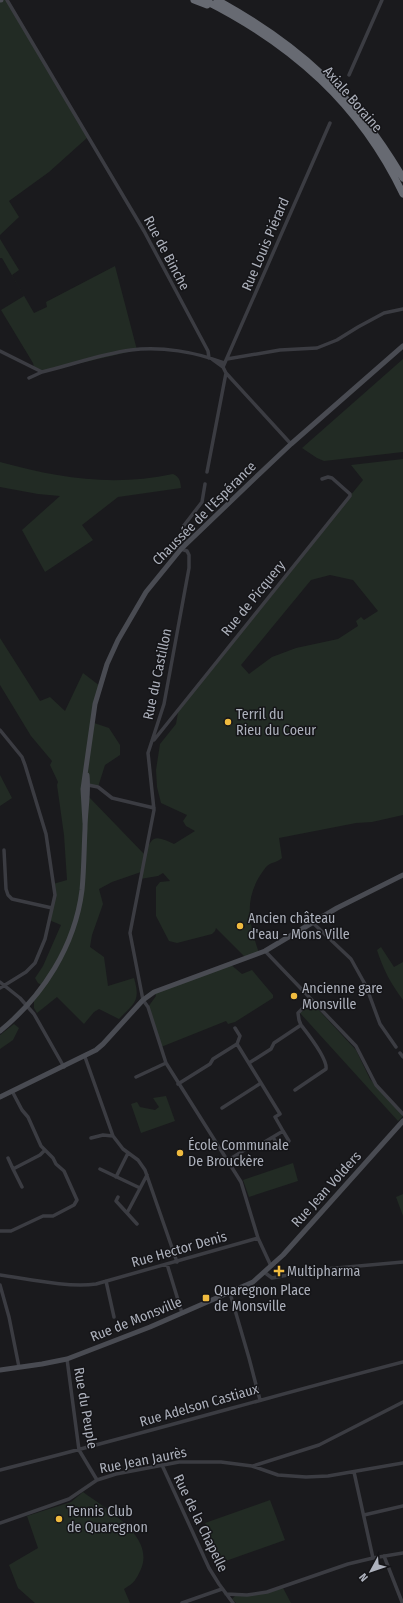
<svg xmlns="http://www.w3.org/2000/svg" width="403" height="1603" font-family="'Fira Sans Condensed',sans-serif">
  <rect width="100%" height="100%" fill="#1a1a1d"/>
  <path fill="#222b24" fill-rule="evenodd" d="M0 0H7L88 137 49 172 9 201 19 217 0 235Z
    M0 239 19 270 12 275 34 313 47 307 46 302 115 266 137 350 42 372 34 368 33 363 1 310 24 296 2 258H0Z
    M403 359V452L324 461 317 458 302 448Z
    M403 459V815L372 822 356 823 279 838 282 858C277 863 270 862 266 867 243 896 248 921 259 953L246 958 216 928 215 931 212 934 177 943 169 941 156 916V887L160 882 170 881 163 873 158 876 140 879 141 872 112 882 99 889 103 904 92 935 90 947 104 957 108 986 134 978C141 1002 134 1003 119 1019L99 1009 94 1012 84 1024 57 997 37 1013 34 1008V998L43 986 38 983 35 978 43 966 61 925 49 920 55 895 53 884 67 880 64 835 57 785 58 782 50 765 52 761 31 736 0 685V638L40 701 50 697 65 711 83 673 100 686 91 722 109 728 120 745V755L105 765 98 787 88 785V796L145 855 147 846C151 844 150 841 154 839 158 836 170 842 174 844L195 831 186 826 183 821 187 815 161 803 157 787 156 770 160 744 176 724 179 707 363 480 351 465ZM330 575 353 580 378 611 364 620 361 617 356 621 358 626 338 639 296 648 272 657 249 674 241 665 311 580Z
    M0 462C58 478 113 487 173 474 180 477 180 481 181 488L118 497 82 525 93 540 45 572 22 530 60 496 38 494 0 487Z
    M0 775 12 798 0 806Z
    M381 947 394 967 403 962V1000C391 984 383 969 377 950Z
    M230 964 242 974 252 970 273 995V998L235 1022 228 1024 226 1021 161 1047 148 1007 156 996 154 992Z
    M309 1005 315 1006 356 1050 370 1079 403 1116 398 1121 300 1013Z
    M14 1024 19 1028 13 1040 0 1049V1035Z
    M166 1096 175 1121 141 1133 131 1104 137 1102 140 1107 155 1110 159 1107 153 1098Z
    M293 1163 298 1181 249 1197 243 1180Z
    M403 1194V1216L396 1197Z
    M83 1492C106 1509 155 1536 141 1569 136 1580 134 1583 124 1589L130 1603H35L18 1588 9 1565 38 1548 27 1516 71 1502Z
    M270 1500 285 1540 220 1563 205 1523Z
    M283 1588 291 1603H236L232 1599 235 1596Z"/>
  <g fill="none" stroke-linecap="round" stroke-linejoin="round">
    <path stroke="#3b3c42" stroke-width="3.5" d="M7 0 144 231 208 351 209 358
      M349 75 382 0
      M0 351 42 372
      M212 359 223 367
      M227 359 280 350 317 348 337 340 358 327 384 313 403 309
      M29 378 42 372C71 365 101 354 131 350 161 346 196 352 224 363
      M291 444 226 373 223 367 330 123
      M207 472 226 373
      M186 544 182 528 202 502 205 484
      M181 549 187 551 189 555V568L164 704 148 753 154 810 130 933 143 1000 148 1007 166 1063 241 1182 258 1238 271 1266
      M0 730 22 757 25 765 46 834 55 895 45 939 35 963 26 972 0 988
      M154 740 350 496V494L332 478 328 477 322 479
      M88 785 98 787 112 798 154 808
      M4 850 6 889 8 895 12 899 52 908
      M312 922 351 959 366 986 380 1024 396 1047
      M265 951 356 1046 376 1085 403 1114
      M0 982 20 998 34 1014 64 1067
      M235 1028 240 1036 237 1044
      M400 1053 403 1057
      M85 1057 113 1136 123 1149 138 1160 145 1170 177 1262
      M249 1063 271 1049 274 1043 301 1025 299 1020 298 1013 311 1000
      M136 1077 166 1063
      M178 1084 210 1064 213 1059 237 1044 261 1083 222 1108
      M295 1090 326 1069C328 1059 308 1034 301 1025
      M273 1137 279 1148 289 1141 283 1131
      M91 1138 103 1135 113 1136
      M8 1158 13 1169
      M227 1161 246 1149H253L283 1131 275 1117 280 1114 261 1083
      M100 1169 140 1188
      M116 1177 128 1153
      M22 1187 13 1169 40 1155 45 1150
      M118 1197 116 1201 127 1213
      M137 1224 127 1213 147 1175
      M0 1231H11L43 1216H53L74 1205 77 1200 64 1171 56 1164 53 1158 41 1146 28 1117 22 1110 12 1091
      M167 1264 182 1313
      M264 1272 272 1278 314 1270 403 1262
      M0 1275C28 1279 68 1288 96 1284L258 1238
      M106 1281 114 1317
      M0 1285 9 1317 19 1367
      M230 1293 249 1358 260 1400
      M67 1359 79 1450 97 1480
      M162 1465 209 1568 219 1584 233 1603
      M253 1466 319 1445 403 1402
      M0 1470C135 1436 269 1397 403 1362
      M354 1472 373 1558
      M364 1515 403 1506
      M0 1523 69 1499 97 1480 116 1474 179 1462H221L252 1466 278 1475 306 1477 328 1476 403 1463
      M384 1556 402 1602
      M226 1594 247 1595 267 1592 348 1564 373 1558 403 1553
      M182 1603 222 1589"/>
    <path stroke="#494b52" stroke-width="5" d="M0 0H1
      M85 823 83 789 95 704 107 664 118 640 146 592 181 549 254 479 291 444 403 346
      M0 1031C43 996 75 946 82 890 84 870 84 849 85 829 85 811 89 793 87 775
      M0 1097 96 1050 103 1044 143 1000 154 992 265 951 337 908 403 875
      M0 1370 42 1364 67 1359 150 1327 253 1282 283 1255 403 1121"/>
    <path stroke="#676a72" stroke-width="7" d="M194 0 207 5
      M204 0C292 44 360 104 403 194
      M217 0C299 45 356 97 403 178"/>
  </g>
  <g fill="#f0bb3f" stroke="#151518" stroke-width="1.5">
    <circle cx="228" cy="722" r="4"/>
    <circle cx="240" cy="926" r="4"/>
    <circle cx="294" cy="996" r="4"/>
    <circle cx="180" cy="1153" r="4"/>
    <path d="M277 1265h4v4h4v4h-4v4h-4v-4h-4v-4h4z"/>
    <rect x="202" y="1294" width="8" height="8" rx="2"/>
    <circle cx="59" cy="1519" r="4"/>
  </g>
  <g text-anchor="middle" stroke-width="3" stroke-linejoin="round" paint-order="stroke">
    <g font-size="14" fill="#adb1bc" stroke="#151518">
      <text transform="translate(353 99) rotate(49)" y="5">Axiale Boraine</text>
      <text transform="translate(265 244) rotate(-67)" y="5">Rue Louis Piérard</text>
      <text transform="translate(167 253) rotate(62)" y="5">Rue de Binche</text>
      <text transform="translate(204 513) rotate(-45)" y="5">Chaussée de l'Espérance</text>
      <text transform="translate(253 598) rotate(-51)" y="5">Rue de Picquery</text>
      <text transform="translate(157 674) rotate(-78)" y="5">Rue du Castillon</text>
      <text transform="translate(326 1189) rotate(-48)" y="5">Rue Jean Volders</text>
      <text transform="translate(179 1249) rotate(-16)" y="5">Rue Hector Denis</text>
      <text transform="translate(136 1319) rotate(-22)" y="5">Rue de Monsville</text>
      <text transform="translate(199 1405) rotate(-16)" y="5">Rue Adelson Castiaux</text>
      <text transform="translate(86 1408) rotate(80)" y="5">Rue du Peuple</text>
      <text transform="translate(143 1460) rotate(-11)" y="5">Rue Jean Jaurès</text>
      <text transform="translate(201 1523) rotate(64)" y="5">Rue de la Chapelle</text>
    </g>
    <g font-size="14" fill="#adb1bc" stroke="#151518" text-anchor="start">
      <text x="236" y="719">Terril du<tspan x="236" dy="16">Rieu du Coeur</tspan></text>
      <text x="248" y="923">Ancien château<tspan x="248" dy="16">d'eau - Mons Ville</tspan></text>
      <text x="302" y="993">Ancienne gare<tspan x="302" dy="16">Monsville</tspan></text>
      <text x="188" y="1150">École Communale<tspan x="188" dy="16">De Brouckère</tspan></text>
      <text x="287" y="1276">Multipharma</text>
      <text x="214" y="1295">Quaregnon Place<tspan x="214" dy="16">de Monsville</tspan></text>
      <text x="67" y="1516">Tennis Club<tspan x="67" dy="16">de Quaregnon</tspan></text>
    </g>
  </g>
  <g transform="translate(371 1571) rotate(230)" stroke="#151518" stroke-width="3" paint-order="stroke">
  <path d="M0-3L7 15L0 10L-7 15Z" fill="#adb1bc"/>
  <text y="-6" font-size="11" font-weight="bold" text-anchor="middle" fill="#adb1bc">N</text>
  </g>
</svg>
